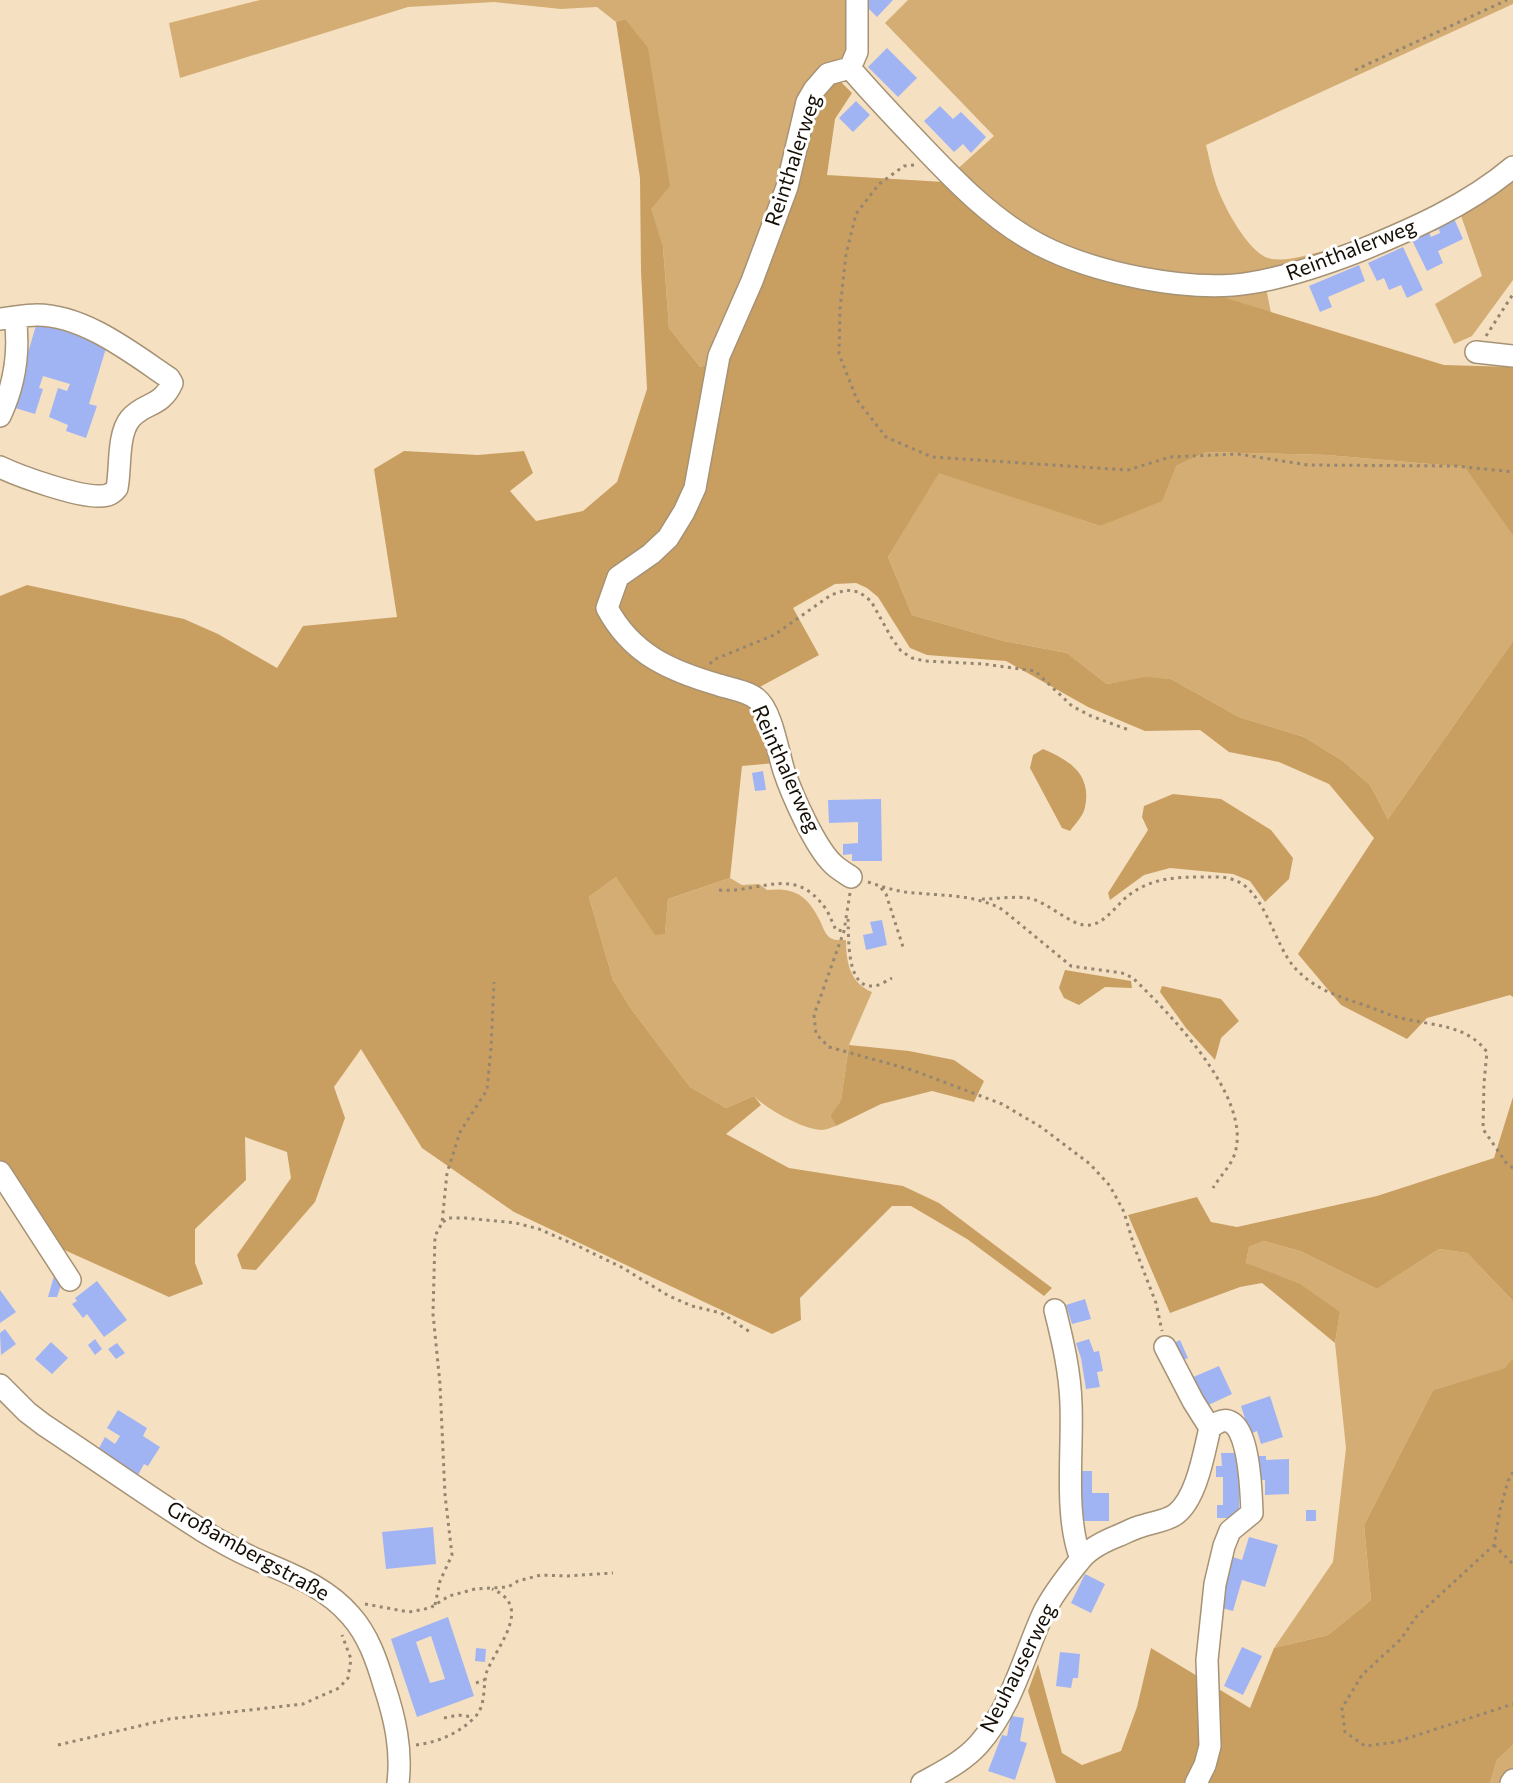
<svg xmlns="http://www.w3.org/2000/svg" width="1513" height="1783" font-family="Commissioner,sans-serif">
  <rect width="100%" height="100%" fill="#f6e0c2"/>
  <path fill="#d3ad74" d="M260 0H853L854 47 783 185 713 363 700 367 669 328 663 246 650 209 625 19 616 22 597 7 561 9 494 2 408 7 180 78 169 23Z
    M908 0H1513V4L1206 145C1209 157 1211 169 1215 181 1221 202 1247 251 1268 258 1298 269 1414 217 1445 201 1469 189 1493 174 1513 155V163L1494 179 1306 266 1200 280 1100 258 1040 237 953 173 994 136 885 23Z
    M1513 174V280L1472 336 1454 344 1435 304 1482 276 1459 210Z
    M1266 288 1271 313 1207 293Z
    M1207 452 1327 455 1466 467 1513 536V641L1388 819 1370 785 1343 761 1304 737 1239 717 1171 679 1146 678 1107 684 1067 653 1004 641 912 615 888 557 939 472 1100 526 1176 466Z
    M616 877 665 933 668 899 730 878 742 885 759 884 767 890C794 887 807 895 819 919 822 924 824 932 828 936 833 941 839 940 846 940 846 962 850 983 872 992L849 1045 841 1100 830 1116 836 1126C832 1127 826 1130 822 1130 804 1130 766 1109 754 1096L726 1108 690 1087 632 1010 613 980 589 897Z
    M1264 1241 1300 1251 1377 1289 1439 1249 1467 1253 1513 1301V1358L1506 1368 1433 1390 1364 1525 1371 1600 1328 1635 1274 1648 1333 1562 1346 1448 1335 1343 1340 1312 1246 1263 1249 1247Z
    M1513 1745V1774L1506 1783H1490L1497 1760Z"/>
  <path fill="#c89f61" d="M625 19 648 48 670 186 651 209 663 246 669 328 700 367 713 363 812 103 837 78 852 93 835 119 827 175 944 182 1010 232 1444 365 1513 367V536L1465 467 1327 455 1207 452 1176 466 1162 501 1100 526 939 473 888 557 912 615 1004 641 1067 653 1107 684 1146 677 1171 679 1239 717 1304 737 1343 761 1370 785 1388 819 1513 641V997L1510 995 1427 1018 1407 1039 1341 1005 1298 954 1374 838 1329 784 1279 762 1229 752 1200 730 1145 731 1088 707 1006 661 927 655 910 648 878 597 867 588 856 583 835 584 793 608 819 655 756 689 751 709 774 763 742 766 730 878 668 899 665 934 655 935 616 877 589 897 613 980 632 1010 690 1087 726 1108 754 1096 761 1105 726 1134 789 1168 903 1186 939 1203 1052 1288 1044 1296 967 1239 911 1206H892L800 1298 801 1320 772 1334 514 1212 422 1148 361 1049 334 1087 345 1118 315 1202 256 1270 242 1269 237 1255 291 1178 287 1152 245 1137 246 1180 195 1229V1263L203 1284 169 1297 51 1244 0 1164V596L27 585 184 619 218 634 277 668 303 626 397 617 374 469 404 451 478 455 524 451 533 473 510 491 536 521 583 511 617 482 647 389 641 271 640 178 616 22Z
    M1043 749C1069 760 1092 774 1085 807 1084 815 1075 824 1070 831L1062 828 1030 768 1033 755Z
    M1173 794 1221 799 1271 830 1293 858 1289 879 1265 902 1250 881 1233 874 1170 868 1144 875 1110 900 1108 893 1148 830 1142 817 1144 806Z
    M1065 970 1131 981 1132 988 1105 987 1079 1005 1064 998 1059 988Z
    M1162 986 1221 999 1239 1021 1221 1038 1215 1060 1186 1028 1160 992Z
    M849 1045 909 1051 954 1060 984 1081 974 1102 932 1091 881 1104 836 1126 830 1116 841 1100Z
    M1513 1097V1301L1467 1253 1439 1249 1377 1289 1300 1251 1264 1241 1249 1247 1246 1263 1300 1284 1340 1312 1335 1343 1262 1283 1240 1287 1170 1313 1128 1215 1197 1197 1211 1222 1237 1227 1377 1196 1494 1158Z
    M1513 1358V1745L1497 1760 1490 1783H1056L1028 1691 1038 1664 1062 1753 1082 1765 1121 1751 1137 1707 1151 1648 1250 1708 1274 1648 1328 1635 1371 1600 1364 1525 1433 1390 1505 1368Z"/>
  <path fill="#a0b4f3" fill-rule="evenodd" d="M860 0H893L877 17Z
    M887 48 917 78 898 97 868 67Z
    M856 101 870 115 853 132 839 118Z
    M940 106 953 119 961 112 986 137 971 153 963 144 954 152 924 121Z
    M1452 214 1463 239 1438 251 1443 263 1427 271 1411 238 1428 230 1431 237 1440 233 1439 229 1435 231 1431 223Z
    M1403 247 1423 290 1407 298 1401 285 1389 290 1384 278 1377 281 1368 263Z
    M1359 265 1365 281 1328 297 1332 307 1320 312 1309 286Z
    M37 322 107 345 89 404 97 406 86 438 66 431 68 425 49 417 58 388 67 391 70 384 43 376 39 388 43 389 35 414 12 407Z
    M763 771 766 790 755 791 752 773Z
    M881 799 882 861H852V854L843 855V844L858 843V822L829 823 828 800Z
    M882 920 887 945 866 950 863 935 873 933 870 922Z
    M54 1276 62 1282 57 1297H48Z
    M97 1281 127 1320 104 1337 87 1314 83 1318 72 1304 77 1301 75 1298Z
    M0 1290 16 1312 0 1323Z
    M1085 1299 1091 1319 1072 1324 1066 1305Z
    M5 1329 16 1344 1 1355 0 1333Z
    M95 1339 102 1349 95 1355 88 1345Z
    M1089 1339 1094 1352 1099 1351 1103 1371 1097 1372 1100 1387 1086 1389 1081 1358 1076 1343Z
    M1180 1340 1188 1358 1177 1363 1169 1345Z
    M51 1342 68 1358 52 1374 35 1359Z
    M117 1343 125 1353 116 1359 108 1349Z
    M1219 1366 1232 1394 1204 1407 1191 1378Z
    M1270 1396 1283 1437 1261 1444 1257 1431 1250 1434 1241 1406Z
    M118 1410 147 1428 143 1436 160 1447 148 1466 144 1464 138 1475 98 1450 105 1437 115 1444 120 1436 107 1428Z
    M1221 1453H1239V1518H1217V1505H1223V1477H1216V1466H1222Z
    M1258 1456H1266V1460L1289 1459V1494L1265 1495V1480H1258Z
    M1079 1471H1092V1493H1109V1521H1079Z
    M1306 1510H1316V1521H1306Z
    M433 1527 436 1564 386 1569 382 1532Z
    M1249 1537 1278 1545 1265 1587 1242 1580 1233 1611 1215 1606 1230 1556 1242 1560Z
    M1085 1574 1105 1584 1091 1613 1071 1603Z
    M448 1617 474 1696 417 1717 391 1639ZM431 1636 445 1679 430 1683 416 1642Z
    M1242 1647 1262 1656 1243 1695 1224 1686Z
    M476 1648 486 1649 485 1662 475 1661Z
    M1060 1652 1080 1654 1078 1678H1073L1071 1688 1056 1686Z
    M1011 1716 1024 1718 1020 1741 1027 1743 1015 1780 988 1771 1002 1735 1007 1736Z"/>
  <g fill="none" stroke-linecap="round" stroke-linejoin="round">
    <g stroke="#a69275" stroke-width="24">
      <path id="minor" d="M850 68 857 52V0
        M0 319C12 318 25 315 37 315 84 315 132 353 169 378L172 383C161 408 144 402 130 419 117 435 121 469 117 488 112 494 108 496 100 496 78 497 21 477 0 467
        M1476 352 1513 356
        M0 416C15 384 20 352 15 317
        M851 877C845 873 838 869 833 864 815 847 792 795 784 771 778 753 772 711 757 699 747 691 731 689 719 685 671 671 632 655 607 608L618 577 651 554 668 538 684 512 695 488 719 356 752 281 787 187 807 102 814 90 828 74 850 68C873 95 897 120 921 145 956 182 993 220 1038 244 1093 273 1189 293 1250 283 1288 277 1323 265 1359 251 1413 229 1468 205 1513 167
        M0 1172 70 1280
        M1055 1310C1063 1342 1070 1372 1071 1404 1073 1451 1064 1516 1081 1559
        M1165 1347 1193 1401 1210 1428
        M0 1385 27 1412 44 1425C97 1460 149 1497 203 1531 218 1540 234 1549 251 1557 287 1573 325 1585 351 1616 368 1635 377 1661 384 1685 395 1718 402 1749 398 1783
        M922 1783C942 1772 963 1762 979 1744 1011 1708 1023 1659 1042 1616 1051 1596 1067 1576 1081 1559 1090 1548 1107 1540 1120 1535 1127 1532 1134 1528 1142 1526 1153 1522 1167 1521 1176 1514 1197 1498 1204 1452 1210 1428 1250 1393 1251 1493 1252 1513L1230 1531 1224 1546 1215 1584 1207 1660 1210 1746 1205 1765 1196 1783
        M1511 1783 1513 1780"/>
    </g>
    <path stroke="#958671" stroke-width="3" stroke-dasharray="3 4.5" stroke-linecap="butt" d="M1355 70 1507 0
      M914 165 904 166 879 184 856 214 846 254 840 309 839 354 857 400 886 437 932 457 1128 470 1170 457 1238 454 1308 465 1456 466 1513 472
      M1486 336 1513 294
      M710 664 713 660 774 635 831 595 846 590 859 592 871 601 891 637 901 651 912 658 925 661 984 664 1035 671 1072 706 1091 716 1129 730
      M868 882C880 886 892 890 905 892 937 896 974 893 1003 910L1071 966 1122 973 1133 978C1170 1014 1252 1097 1235 1153 1231 1166 1220 1176 1213 1188
      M881 888 886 894 903 947
      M719 890C763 893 794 864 826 909 830 916 833 924 836 930L844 931
      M850 893 844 931 814 1015 816 1034 829 1047 912 1070 1002 1104 1041 1127 1090 1164 1110 1186 1124 1212 1134 1246 1156 1303 1162 1331
      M982 899C997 899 1014 896 1028 898 1048 901 1072 928 1090 925 1106 923 1117 904 1129 895 1152 878 1175 877 1203 877 1213 877 1225 876 1234 880 1265 890 1274 945 1295 968 1315 990 1340 997 1367 1006 1378 1010 1389 1015 1401 1018 1433 1026 1466 1024 1487 1052L1484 1083 1483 1129 1507 1164 1513 1168
      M848 919C849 936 846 984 870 986 878 987 886 981 892 978
      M443 1222 448 1218H465L516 1223 539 1229 580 1247 623 1268 669 1296 692 1306 721 1313 750 1332
      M1513 1472 1508 1481 1500 1510 1494 1545 1416 1617 1401 1639 1362 1675 1342 1708 1345 1732 1365 1746 1396 1742 1513 1704
      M1494 1545 1513 1564
      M365 1604 409 1612 430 1608 449 1596 475 1589 508 1587 518 1581 541 1575 568 1576 613 1573
      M435 1605 440 1581 452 1555 445 1495 440 1384 433 1314 435 1236 442 1223 447 1173 460 1132 487 1090 491 1048 494 982
      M476 1683 484 1680
      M444 1718 458 1715 473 1717
      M58 1745 169 1719 303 1704 339 1688 348 1678 351 1659 342 1635
      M416 1745C438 1742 458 1734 474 1718 487 1706 482 1687 487 1671 497 1646 534 1606 492 1589"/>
    <use href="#minor" stroke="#fff" stroke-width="21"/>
  </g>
  <g text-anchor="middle" stroke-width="6" stroke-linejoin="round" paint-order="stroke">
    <g font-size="21" fill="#150e05" stroke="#fff">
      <text transform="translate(793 160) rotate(-72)" y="7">Reinthalerweg</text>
      <text transform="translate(1351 250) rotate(-21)" y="7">Reinthalerweg</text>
      <text transform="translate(786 769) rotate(66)" y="7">Reinthalerweg</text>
      <text transform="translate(248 1551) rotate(29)" y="7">Großambergstraße</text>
      <text transform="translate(1018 1668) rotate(-63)" y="7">Neuhauserweg</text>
    </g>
  </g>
</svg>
